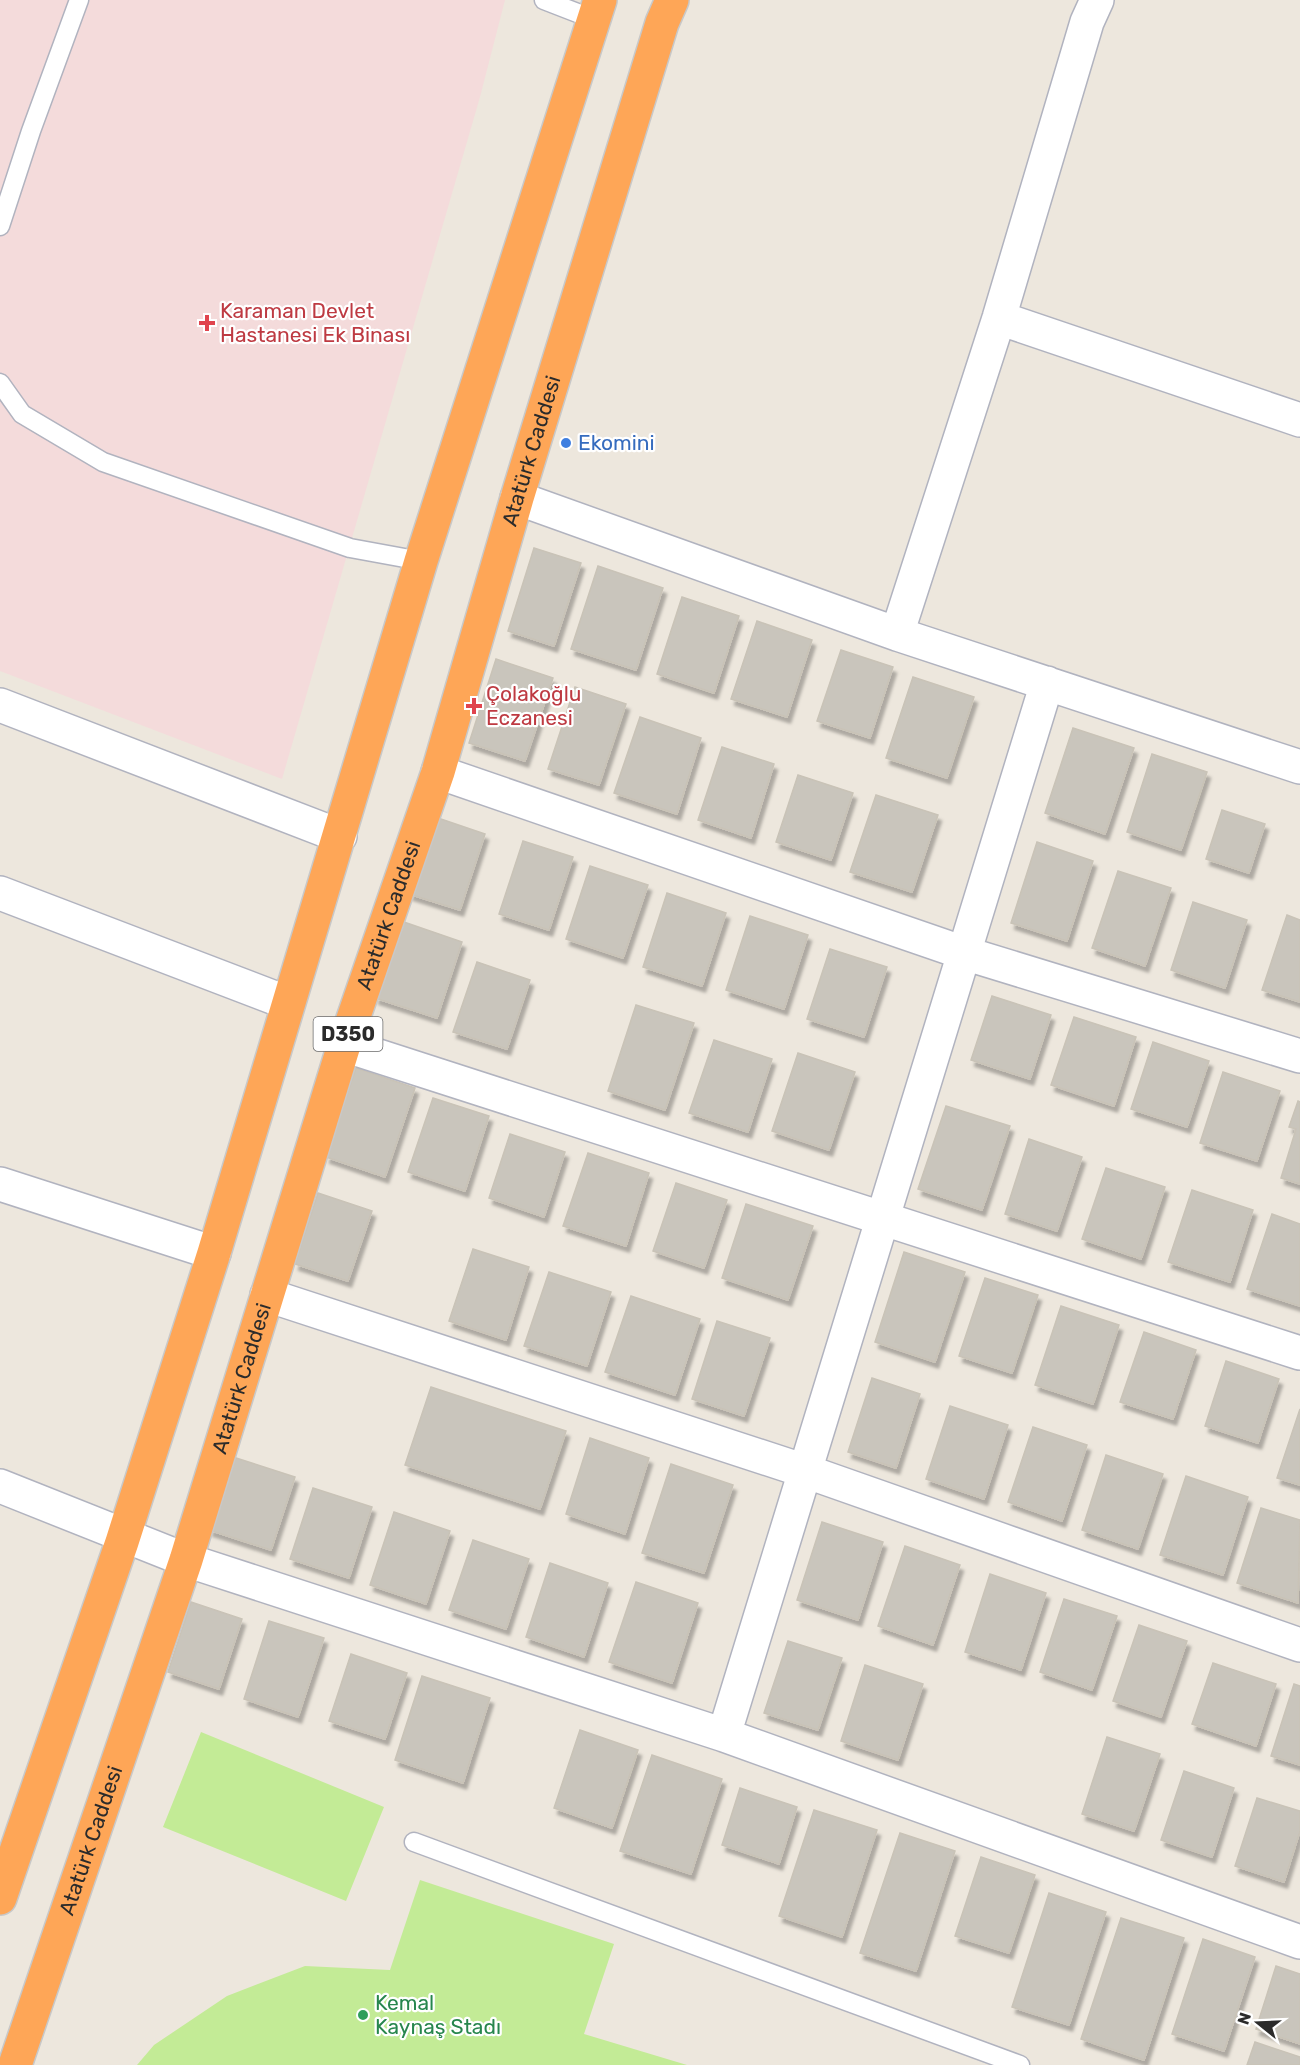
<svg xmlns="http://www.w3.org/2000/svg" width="1300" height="2065" font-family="Rubik,sans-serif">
  <defs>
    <filter id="shadow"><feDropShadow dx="3.5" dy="6" stdDeviation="1.5" flood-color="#0004"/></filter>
  </defs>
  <rect width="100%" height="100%" fill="#ede7dd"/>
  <path fill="#f4dbdb" d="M0 0H505L480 97 282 779 0 671Z"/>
  <path fill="#c3eb96" d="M201 1732 384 1807 346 1901 163 1827Z
    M420 1880 614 1944 584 2034 687 2065H137L154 2045 227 1996 305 1966 390 1970Z"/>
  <path fill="#c9c5bc" stroke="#c9c3b7" stroke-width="1.5" filter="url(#shadow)" d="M534 548 581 563 554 646 508 631Z
    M598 566 663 588 636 670 571 649Z
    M682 597 739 616 714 693 657 674Z
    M757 621 812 640 787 717 731 699Z
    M841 650 893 667 870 738 817 721Z
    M496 659 553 678 525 761 469 743Z
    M913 677 974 697 947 778 886 758Z
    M575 687 626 704 599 785 548 769Z
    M640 717 701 738 677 814 614 793Z
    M1073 728 1134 748 1105 834 1045 813Z
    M722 747 774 764 751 838 698 820Z
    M1152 754 1207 772 1181 850 1127 832Z
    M798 775 853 793 831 860 776 842Z
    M876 795 938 815 912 892 850 872Z
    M1222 810 1265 824 1249 873 1206 859Z
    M435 817 485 834 460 910 409 894Z
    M523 841 573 857 549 930 499 914Z
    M1037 842 1093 861 1067 941 1011 923Z
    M590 866 648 885 623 958 566 939Z
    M1118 871 1171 888 1145 966 1092 948Z
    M667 893 726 913 702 986 643 967Z
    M1193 902 1247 920 1225 988 1171 970Z
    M1287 915 1300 920V1002L1262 990Z
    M750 916 808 935 784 1009 726 990Z
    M401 921 462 942 437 1018 375 998Z
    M830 949 887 967 864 1037 807 1019Z
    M477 962 530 980 507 1049 453 1032Z
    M992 996 1051 1015 1030 1079 971 1060Z
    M636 1005 694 1023 665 1110 608 1091Z
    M1074 1017 1136 1037 1114 1106 1051 1085Z
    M714 1040 772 1059 748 1132 689 1113Z
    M1153 1042 1209 1061 1187 1127 1131 1109Z
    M798 1053 855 1072 829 1150 772 1131Z
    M356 1068 415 1088 385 1177 326 1157Z
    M1223 1072 1280 1091 1257 1161 1200 1143Z
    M433 1098 489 1116 465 1191 408 1172Z
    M1298 1101 1300 1102V1184L1281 1178 1296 1129 1289 1127Z
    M946 1106 1010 1126 982 1210 918 1189Z
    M510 1134 565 1152 544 1217 489 1198Z
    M1029 1139 1082 1157 1057 1231 1005 1214Z
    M588 1153 649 1173 626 1246 563 1226Z
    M1106 1168 1165 1187 1141 1259 1082 1239Z
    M676 1183 727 1200 704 1268 653 1251Z
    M1192 1190 1253 1210 1230 1282 1168 1262Z
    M318 1193 372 1211 348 1281 295 1264Z
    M746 1204 813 1226 788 1300 722 1278Z
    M1272 1214 1300 1224V1306L1247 1289Z
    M473 1249 529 1267 506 1340 449 1321Z
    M904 1252 965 1272 935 1362 875 1342Z
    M549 1272 611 1292 587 1366 524 1346Z
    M985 1278 1038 1295 1012 1373 959 1356Z
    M631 1296 700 1319 675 1395 605 1372Z
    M1061 1306 1119 1325 1093 1404 1035 1385Z
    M717 1321 770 1338 744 1416 692 1399Z
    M1144 1332 1196 1350 1173 1419 1120 1402Z
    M1226 1361 1279 1379 1258 1443 1205 1426Z
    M872 1378 920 1394 896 1468 848 1452Z
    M431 1387 566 1431 540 1509 405 1465Z
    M950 1406 1008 1425 984 1499 926 1479Z
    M1300 1409V1485L1277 1478Z
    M1033 1427 1087 1445 1062 1521 1008 1502Z
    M590 1438 649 1458 625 1534 566 1514Z
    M1106 1455 1163 1474 1138 1549 1082 1530Z
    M233 1457 295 1477 271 1550 209 1530Z
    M671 1464 733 1485 704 1573 642 1553Z
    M1186 1476 1248 1497 1223 1575 1160 1555Z
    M313 1488 372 1507 349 1578 290 1559Z
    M1261 1508 1300 1520 1298 1603 1237 1583Z
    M394 1512 450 1531 426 1604 370 1585Z
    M822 1522 883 1542 858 1620 797 1600Z
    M473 1540 529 1559 506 1629 449 1610Z
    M905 1546 960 1565 933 1645 878 1626Z
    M550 1563 608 1583 584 1657 526 1637Z
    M990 1574 1046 1593 1021 1670 965 1652Z
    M636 1582 698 1603 672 1683 609 1662Z
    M1064 1599 1117 1616 1092 1690 1040 1672Z
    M191 1602 242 1619 219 1689 168 1672Z
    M269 1621 324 1638 298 1717 244 1699Z
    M1139 1625 1187 1641 1161 1717 1113 1701Z
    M788 1641 842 1658 818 1730 764 1713Z
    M351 1654 407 1673 385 1739 329 1721Z
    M1213 1663 1276 1684 1256 1746 1192 1724Z
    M865 1665 923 1684 898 1760 841 1741Z
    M422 1676 490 1698 463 1783 395 1760Z
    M1294 1684 1300 1686V1765L1271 1756Z
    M580 1730 638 1750 612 1828 554 1808Z
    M1107 1737 1160 1754 1134 1831 1082 1814Z
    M652 1755 722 1779 691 1874 620 1851Z
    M1184 1771 1234 1788 1212 1857 1161 1840Z
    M740 1788 797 1807 779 1864 722 1845Z
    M1257 1798 1300 1811V1831L1284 1882 1235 1866Z
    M814 1810 877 1830 842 1937 779 1916Z
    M900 1833 955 1851 916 1971 860 1953Z
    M981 1857 1035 1875 1009 1953 955 1936Z
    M1049 1893 1106 1912 1069 2025 1012 2007Z
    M1121 1918 1184 1938 1144 2060 1081 2039Z
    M1203 1939 1255 1957 1224 2051 1172 2034Z
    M1276 1966 1300 1974V2044L1256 2029Z
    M1255 2042 1300 2057V2065H1247Z"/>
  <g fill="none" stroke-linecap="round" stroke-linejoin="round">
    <g stroke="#b1b3bf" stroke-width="21">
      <path id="lane" d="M544 0 593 19
        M0 226 31 131 79 0
        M0 383 22 414 103 462 350 548 421 561
        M414 1842 1020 2065"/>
    </g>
    <g stroke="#b1b3bf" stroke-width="36">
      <path id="street" d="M999 318 1300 420
        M517 498 897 634 1300 767
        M897 634 999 318 1087 22 1097 0
        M0 705 340 836
        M438 772 964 953 1300 1056
        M0 893 288 1003
        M344 1045 1300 1353
        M0 1184 214 1253
        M267 1295 805 1471 1300 1645
        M0 1486 186 1560 724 1735 1300 1942
        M724 1735 1047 683"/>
    </g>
    <g stroke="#c8c8c8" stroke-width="36">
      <g id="highway">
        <path d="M0 1898 122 1542 214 1253 421 561 600 0"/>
        <path id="s1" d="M15 2065 186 1560 344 1045 438 772 517 498 662 23 672 0"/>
      </g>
    </g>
    <use href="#lane" stroke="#fff" stroke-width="18"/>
    <use href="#street" stroke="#fff" stroke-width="33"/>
    <use href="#highway" stroke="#fea657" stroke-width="33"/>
  </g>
  <g fill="#e0444e" stroke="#fff" stroke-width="2">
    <path d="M204 314h6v6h6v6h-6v6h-6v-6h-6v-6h6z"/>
    <path d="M471 697h6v6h6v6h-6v6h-6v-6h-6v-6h6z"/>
  </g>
  <circle fill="#3f7fe0" stroke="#fff" stroke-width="2" cx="566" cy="443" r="6"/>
  <circle fill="#2e9e5b" stroke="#fff" stroke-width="2" cx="363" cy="2015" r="6"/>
  <g text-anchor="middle" stroke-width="4.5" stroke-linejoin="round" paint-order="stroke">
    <rect fill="#fff" stroke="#6b6b6b" stroke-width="1.5" x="313.5" y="1017" width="69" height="34" rx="4.5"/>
    <g font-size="20" font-weight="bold" fill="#2b2b2b">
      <text x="348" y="1041">D350</text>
    </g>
    <g font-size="21" fill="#be3a42" stroke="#fff" text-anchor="start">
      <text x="220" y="318">Karaman Devlet<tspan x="220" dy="24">Hastanesi Ek Binası</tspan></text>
      <text x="486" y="701">Çolakoğlu<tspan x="486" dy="24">Eczanesi</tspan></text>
    </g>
    <g font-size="21" fill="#366cbe" stroke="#fff" text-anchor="start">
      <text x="578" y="450">Ekomini</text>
    </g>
    <g font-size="21" fill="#2b2b2b" stroke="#fff">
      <text dy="7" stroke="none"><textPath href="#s1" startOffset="1695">Atatürk Caddesi</textPath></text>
      <text dy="7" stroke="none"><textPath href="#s1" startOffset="1209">Atatürk Caddesi</textPath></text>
      <text dy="7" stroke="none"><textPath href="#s1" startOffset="723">Atatürk Caddesi</textPath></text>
      <text dy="7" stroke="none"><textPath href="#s1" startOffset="237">Atatürk Caddesi</textPath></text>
    </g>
    <g font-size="21" fill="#27864d" stroke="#fff" text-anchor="start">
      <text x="375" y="2010">Kemal<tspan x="375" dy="24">Kaynaş Stadı</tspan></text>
    </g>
  </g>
  <g transform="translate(1258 2023) rotate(288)" stroke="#ffffff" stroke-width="4.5" paint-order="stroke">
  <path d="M0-4.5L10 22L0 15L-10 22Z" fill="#2b2b2b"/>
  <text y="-9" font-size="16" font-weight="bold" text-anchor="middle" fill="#2b2b2b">N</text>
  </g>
</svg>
